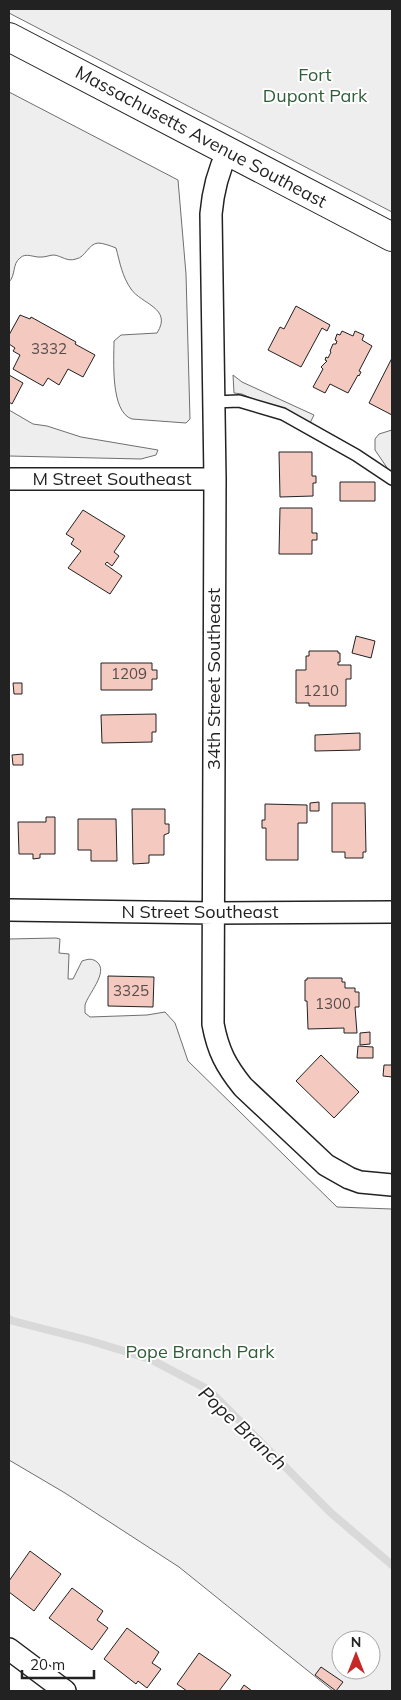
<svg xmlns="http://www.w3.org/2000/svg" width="401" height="1700" viewBox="0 0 401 1700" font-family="Mulish,sans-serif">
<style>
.green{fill:#eee;stroke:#6f6f6f;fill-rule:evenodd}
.parking{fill:#ededed;stroke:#6f6f6f}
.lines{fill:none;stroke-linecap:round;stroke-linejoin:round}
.stream{stroke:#d9d9d9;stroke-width:8}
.building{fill:#f3c9c0;stroke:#222}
.service-casing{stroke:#222;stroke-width:14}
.minor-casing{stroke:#222;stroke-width:24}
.tertiary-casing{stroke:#222;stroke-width:30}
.service{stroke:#fff;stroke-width:11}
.minor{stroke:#fff;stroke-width:21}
.tertiary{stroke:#fff;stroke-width:28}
.labels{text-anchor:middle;stroke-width:4;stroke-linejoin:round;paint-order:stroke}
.number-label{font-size:15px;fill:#564c4a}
.park-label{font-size:18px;fill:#2f5e38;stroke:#fff}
.street-label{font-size:18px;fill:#222;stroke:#fff}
.water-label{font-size:19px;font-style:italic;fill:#222;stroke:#fff}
</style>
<rect width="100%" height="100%" fill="#fff"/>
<path class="green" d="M 9,9 L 392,9 L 392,212 L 9,13 Z
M 9,92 L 178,180 L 186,274 L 190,419 L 186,423 L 132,419 C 110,412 114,359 114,341 L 121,335 L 157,333 C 173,308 141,304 131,289 C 122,276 120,263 116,248 C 111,246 103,243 98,243 C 88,244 86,257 76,259 C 67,262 62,256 54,255 C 50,255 46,257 42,257 C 34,258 26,252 20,258 C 12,264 16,275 9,282 Z
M 9,410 L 33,424 L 47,426 L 81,437 L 158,450 L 156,455 L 141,459 L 9,456 Z
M 392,430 L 392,475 L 375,450 L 375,439 L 379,434 Z
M 56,938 L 60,939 L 59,953 L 69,954 L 68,979 L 73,979 L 82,961 C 88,959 92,958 97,962 C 109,972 88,994 85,1005 C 85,1007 85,1010 85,1013 L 90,1017 L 147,1015 L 165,1012 L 175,1023 L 188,1061 L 337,1207 L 392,1209 L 392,1691 L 333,1691 L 179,1567 L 65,1493 L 9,1460 L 9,939 ZM 341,1640 L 371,1640 L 371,1670 L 341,1670 Z"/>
<path class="parking" d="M 233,375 L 242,382 L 314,415 L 309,425 L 242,394 L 234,393 Z"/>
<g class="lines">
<path class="stream" d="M 9,1319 L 13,1321 L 91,1341 L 150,1359 L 209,1390 L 331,1513 L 392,1565"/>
</g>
<path class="building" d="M 296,306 L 330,325 L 327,331 L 322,328 L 301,367 L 268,350 L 280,327 L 284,329 Z
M 20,315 L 30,319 L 31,317 L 76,342 L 75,344 L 95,355 L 83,377 L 68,369 L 59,385 L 48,378 L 43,386 L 13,369 L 20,355 L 13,351 L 15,348 L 9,344 L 9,335 Z
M 342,331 L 353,336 L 355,331 L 364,335 L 362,340 L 372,346 L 359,371 L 361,372 L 359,376 L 358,375 L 348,393 L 330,384 L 325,393 L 313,387 L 323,369 L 321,367 L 327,361 L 325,360 L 326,357 L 328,358 L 331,352 L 330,351 L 333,344 L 336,344 L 337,341 L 335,340 L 337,334 L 340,335 Z
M 392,358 L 392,415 L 369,403 Z
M 9,375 L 23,383 L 12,404 L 9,402 Z
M 279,452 L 312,452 L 312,476 L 316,476 L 316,483 L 313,483 L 313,496 L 280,497 Z
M 340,482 L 375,482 L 375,501 L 340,501 Z
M 280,508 L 312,508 L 312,533 L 317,533 L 317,540 L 312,540 L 312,554 L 279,554 Z
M 83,510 L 125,536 L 114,552 L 119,556 L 112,566 L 107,562 L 105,564 L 122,576 L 110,594 L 68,568 L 81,551 L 71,544 L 74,539 L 66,534 Z
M 356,636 L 375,641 L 371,658 L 352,653 Z
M 309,651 L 338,651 L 338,653 L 340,653 L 340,662 L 338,662 L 338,665 L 351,665 L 351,679 L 346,679 L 346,706 L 309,706 L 309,703 L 296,703 L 296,670 L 306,670 L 306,656 L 309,656 Z
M 101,663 L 152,663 L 152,670 L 157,670 L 157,679 L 152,679 L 152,690 L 101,690 Z
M 13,683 L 22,683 L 22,694 L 14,694 Z
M 156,714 L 156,732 L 152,732 L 152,742 L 102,743 L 101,715 Z
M 360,733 L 360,750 L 315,751 L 315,735 Z
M 23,754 L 23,765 L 13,765 L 12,755 Z
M 319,802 L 319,811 L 310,811 L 310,803 Z
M 332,803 L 365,803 L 366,852 L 363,852 L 363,858 L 345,858 L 345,852 L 332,852 Z
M 265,804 L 307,805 L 307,823 L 298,823 L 298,860 L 266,860 L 266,828 L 262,828 L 262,820 L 265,820 Z
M 132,809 L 165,809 L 165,824 L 169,824 L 169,833 L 164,835 L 164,855 L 149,855 L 149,863 L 133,864 Z
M 46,817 L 55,817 L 55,854 L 40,854 L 40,858 L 33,859 L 33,854 L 19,854 L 18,822 L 46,822 Z
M 78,819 L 116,819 L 117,861 L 91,861 L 91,850 L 78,850 Z
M 108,976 L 154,977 L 153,1007 L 108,1006 Z
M 307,978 L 342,978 L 342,982 L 345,982 L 345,988 L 355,988 L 355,992 L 359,992 L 359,1007 L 355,1007 L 357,1033 L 344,1033 L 344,1028 L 308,1029 L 307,1001 L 305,1001 L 305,980 L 307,980 Z
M 370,1032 L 370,1044 L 360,1045 L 360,1033 Z
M 358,1046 L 373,1047 L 373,1058 L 357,1058 Z
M 321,1055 L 359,1092 L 334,1118 L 296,1081 Z
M 384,1065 L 392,1065 L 392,1077 L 383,1076 Z
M 30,1551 L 61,1574 L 34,1611 L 9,1592 L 9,1581 Z
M 72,1588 L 103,1611 L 97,1620 L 108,1628 L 92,1650 L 49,1618 Z
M 127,1628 L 159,1652 L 152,1663 L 161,1669 L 147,1688 L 138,1681 L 136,1684 L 104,1659 Z
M 199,1653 L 231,1675 L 219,1691 L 187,1691 L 177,1684 Z
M 321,1667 L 343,1682 L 336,1691 L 315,1675 Z
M 244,1685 L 252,1691 L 240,1691 Z"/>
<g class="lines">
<g class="service-casing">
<path id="service" d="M 214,402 L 239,401 L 283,414 L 356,455 L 392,479"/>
</g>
<g class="minor-casing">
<path id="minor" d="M 228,151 C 218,171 213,191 211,214 L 215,479 L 213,1024 C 218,1051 226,1066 243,1087 L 326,1165 L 349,1178 L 360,1182 L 392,1185
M 9,479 L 215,479
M 9,910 L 214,913 L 392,912
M 9,1649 L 65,1691"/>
</g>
<g class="tertiary-casing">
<path id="tertiary" d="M 9,37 L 392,237"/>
</g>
<use href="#service" class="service"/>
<use href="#minor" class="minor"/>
<use href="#tertiary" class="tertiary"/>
</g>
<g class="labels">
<g class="number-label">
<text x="49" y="354">3332</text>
<text x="129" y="679">1209</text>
<text x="321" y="696">1210</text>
<text x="131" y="996">3325</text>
<text x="333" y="1009">1300</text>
</g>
<g class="park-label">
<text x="315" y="81">Fort<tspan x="315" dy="21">Dupont Park</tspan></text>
<text x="200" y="1358">Pope Branch Park</text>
</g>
<g class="street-label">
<text transform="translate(201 137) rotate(28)" y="6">Massachusetts Avenue Southeast</text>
<text x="112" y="485">M Street Southeast</text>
<text transform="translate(214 679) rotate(-90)" y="6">34th Street Southeast</text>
<text x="200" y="918">N Street Southeast</text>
</g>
<g class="water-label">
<text transform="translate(243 1428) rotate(43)" y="7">Pope Branch</text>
</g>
</g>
<rect width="401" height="1700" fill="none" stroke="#222222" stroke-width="20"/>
<g transform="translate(356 1655)"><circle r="24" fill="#ffffff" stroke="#a7a7a7"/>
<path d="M0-4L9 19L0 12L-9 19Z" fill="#c62828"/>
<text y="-8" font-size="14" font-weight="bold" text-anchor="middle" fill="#222222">N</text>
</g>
<path d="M22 1670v8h72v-8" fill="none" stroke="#222222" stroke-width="2.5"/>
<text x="30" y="1670" font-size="15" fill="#222222" stroke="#ffffff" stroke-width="4" paint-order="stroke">20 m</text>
</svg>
